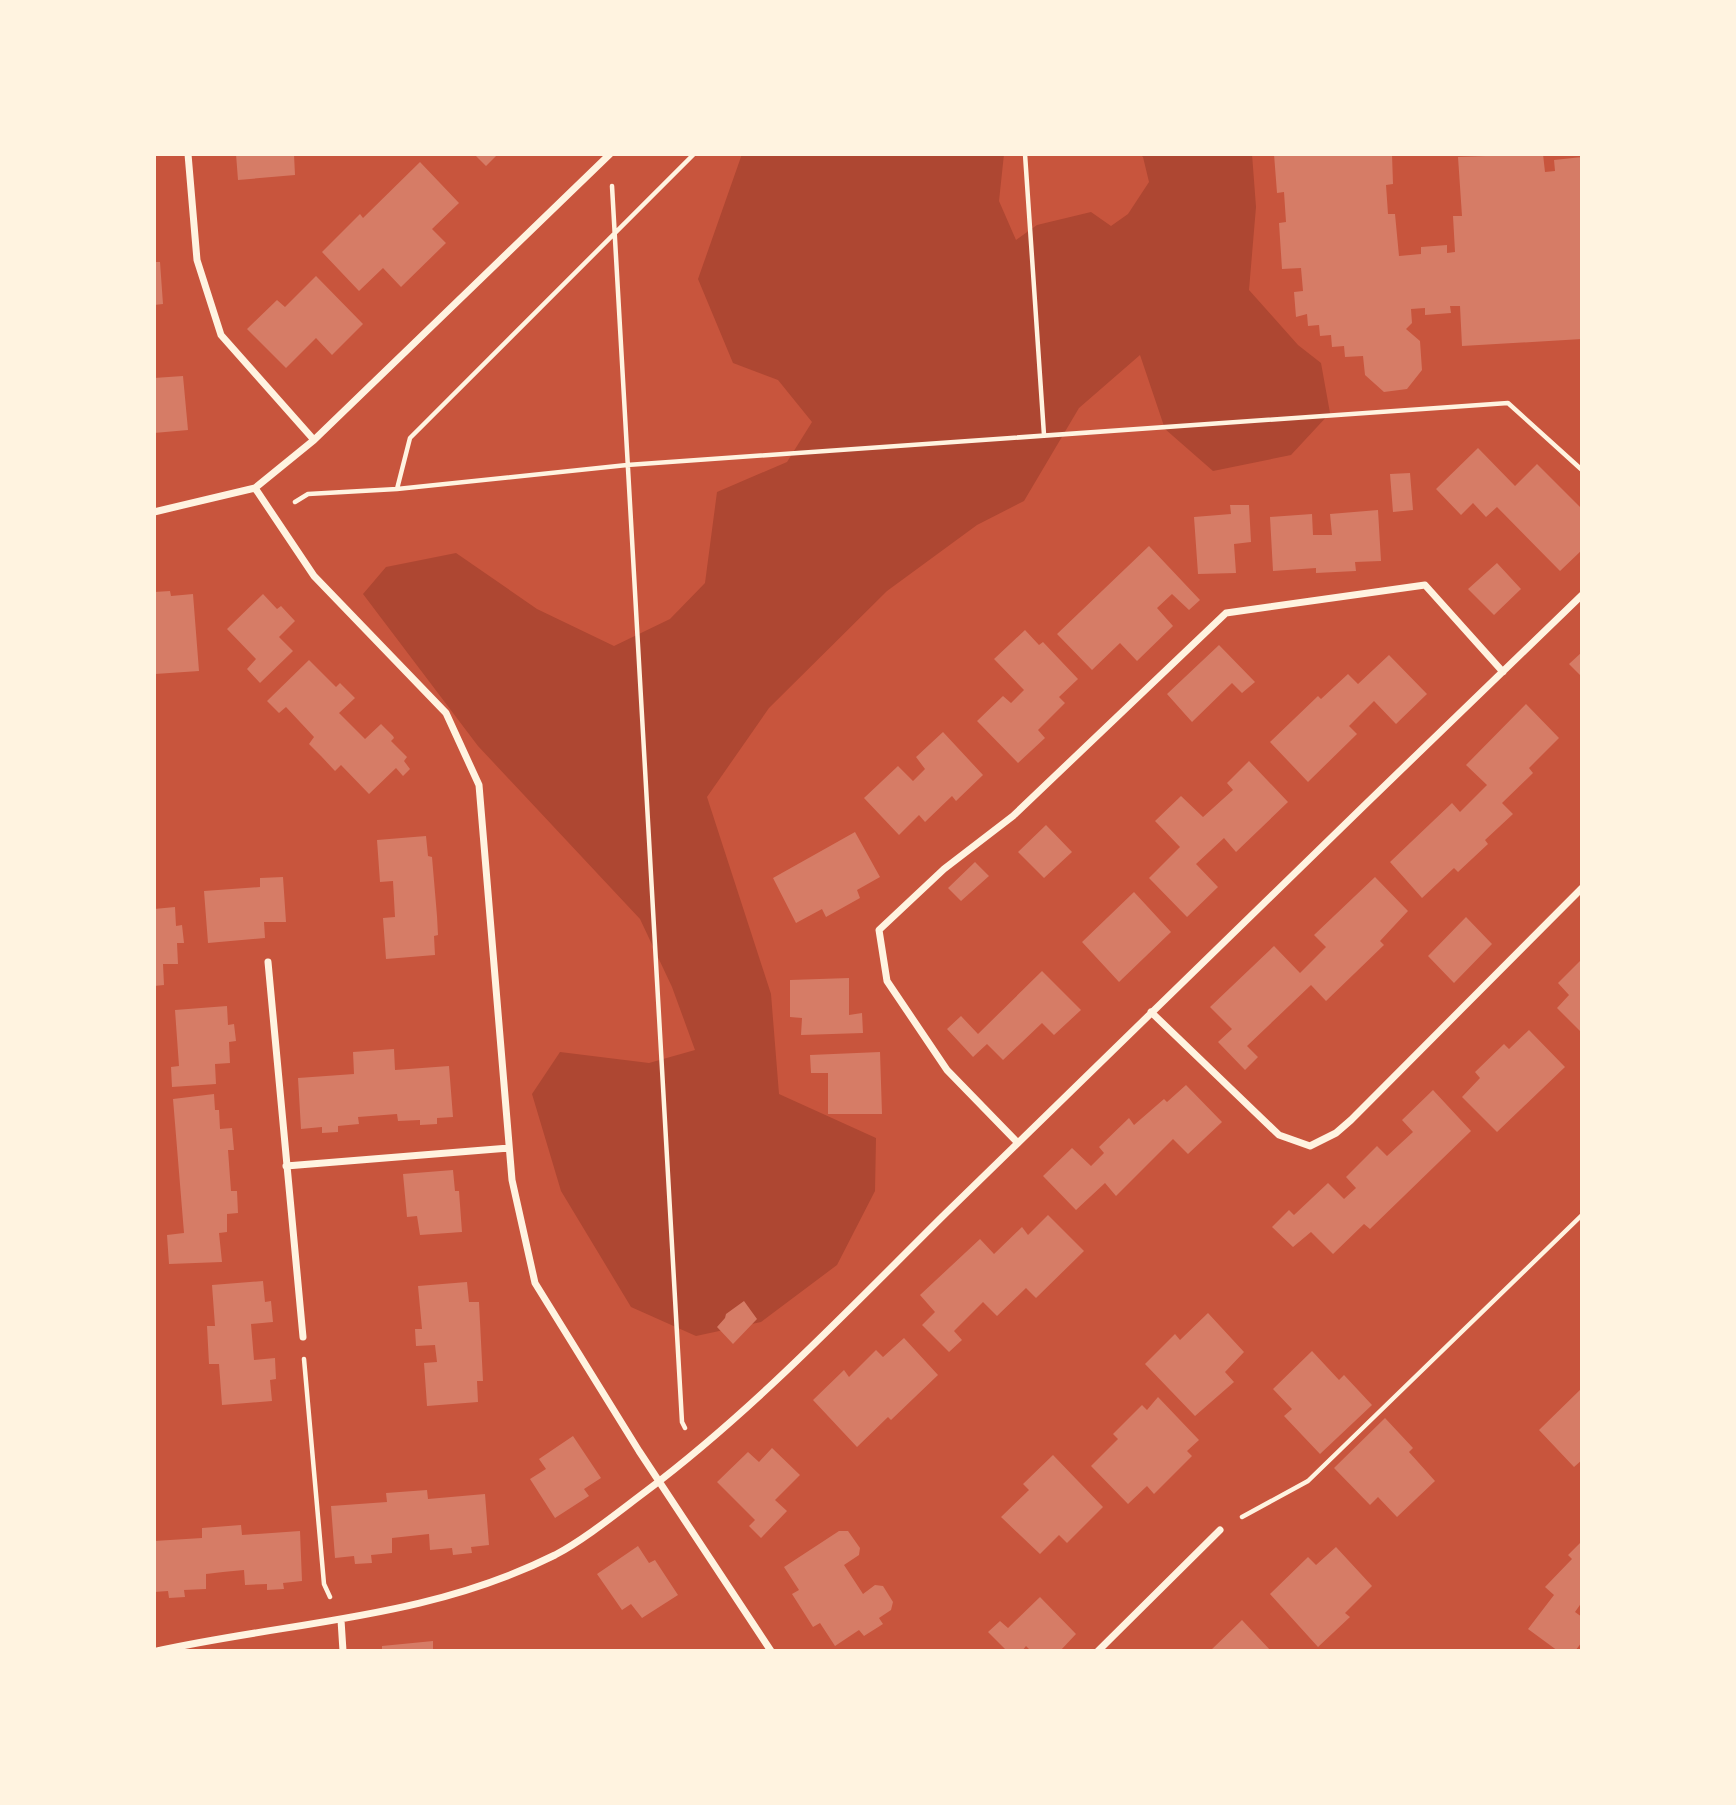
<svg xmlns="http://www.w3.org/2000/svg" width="1736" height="1805" viewBox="0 0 1736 1805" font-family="'Fira Sans Condensed',sans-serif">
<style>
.green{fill:#ae4732}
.building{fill:#d67c66}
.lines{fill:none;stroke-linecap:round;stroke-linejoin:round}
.path{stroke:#fff3e0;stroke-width:4.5}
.minor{stroke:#fff3e0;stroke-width:7}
</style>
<rect width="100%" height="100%" fill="#c8553d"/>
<path class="green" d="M 742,154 L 1004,154 L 999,201 L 1016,240 L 1037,225 L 1091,212 L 1111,226 L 1128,214 L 1149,182 L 1143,157 L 1140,154 L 1252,154 L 1256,207 L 1249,290 L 1298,345 L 1321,363 L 1330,413 L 1291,455 L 1213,471 L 1165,429 L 1140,355 L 1079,408 L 1024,501 L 977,525 L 887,591 L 769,708 L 707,797 L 771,994 L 779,1094 L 876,1138 L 875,1191 L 837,1265 L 761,1322 L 696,1336 L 631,1307 L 561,1191 L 532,1094 L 560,1052 L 649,1063 L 695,1050 L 672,987 L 640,919 L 478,746 L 363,594 L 386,567 L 456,553 L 537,609 L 614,646 L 670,619 L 705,583 L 717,492 L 787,462 L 812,422 L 778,380 L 733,363 L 698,279 Z"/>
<path class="building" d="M 236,154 L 294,154 L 295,175 L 238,180 Z
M 474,154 L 498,154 L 486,166 Z
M 1274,154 L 1392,154 L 1393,184 L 1386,185 L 1388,214 L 1395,214 L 1399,256 L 1421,254 L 1421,247 L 1447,245 L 1447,253 L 1455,252 L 1453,216 L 1462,216 L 1458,157 L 1543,154 L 1545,172 L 1555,171 L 1554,160 L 1582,157 L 1582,339 L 1462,346 L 1460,306 L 1450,306 L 1451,313 L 1425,315 L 1425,308 L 1411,309 L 1412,323 L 1406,329 L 1420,341 L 1422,370 L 1407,389 L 1384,392 L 1365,375 L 1363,356 L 1345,357 L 1344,346 L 1332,347 L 1331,335 L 1320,336 L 1319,325 L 1308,326 L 1307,314 L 1296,317 L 1294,292 L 1303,291 L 1301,268 L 1282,269 L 1279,223 L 1286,222 L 1284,192 L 1277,193 Z
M 420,162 L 459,203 L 432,229 L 446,243 L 401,287 L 383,268 L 359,291 L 322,252 L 360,214 L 363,218 Z
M 154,262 L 160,262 L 163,304 L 154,305 Z
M 316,276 L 363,324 L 332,355 L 316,338 L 286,368 L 247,329 L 277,300 L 285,307 Z
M 183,376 L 188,430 L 154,433 L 154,378 Z
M 1478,448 L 1515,486 L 1537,464 L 1582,509 L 1582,550 L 1560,571 L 1497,507 L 1486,517 L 1473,503 L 1461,515 L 1436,489 Z
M 1410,473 L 1413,510 L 1393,512 L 1390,474 Z
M 1230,505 L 1249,505 L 1251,542 L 1234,544 L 1236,573 L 1198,574 L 1194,517 L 1231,514 Z
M 1378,510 L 1381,561 L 1355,562 L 1356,571 L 1316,573 L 1316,568 L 1273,571 L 1270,517 L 1312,514 L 1313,535 L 1332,535 L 1330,514 Z
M 1149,546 L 1200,600 L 1189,610 L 1172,594 L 1157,608 L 1173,626 L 1137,661 L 1120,643 L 1092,670 L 1057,634 Z
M 1497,563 L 1521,589 L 1494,615 L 1468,589 Z
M 170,591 L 171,596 L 193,594 L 199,671 L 155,674 L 154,671 L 154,592 Z
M 263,594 L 277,609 L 281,606 L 295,621 L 279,637 L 293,651 L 260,683 L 247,669 L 256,659 L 227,629 Z
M 1025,630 L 1039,645 L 1043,642 L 1078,679 L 1059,697 L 1065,703 L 1038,730 L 1045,738 L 1018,763 L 977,721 L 1003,696 L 1011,703 L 1024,690 L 994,659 Z
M 1219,645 L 1255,682 L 1242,693 L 1232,683 L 1192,722 L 1167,694 Z
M 1582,652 L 1582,677 L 1569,664 Z
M 1389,655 L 1427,694 L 1396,724 L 1374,701 L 1349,726 L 1357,734 L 1308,782 L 1270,742 L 1318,696 L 1321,699 L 1348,674 L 1358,684 Z
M 309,660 L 336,687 L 340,683 L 355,698 L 339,713 L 365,739 L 381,724 L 393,736 L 394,738 L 391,741 L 407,757 L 404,761 L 410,769 L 403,776 L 396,768 L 369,794 L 341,765 L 335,771 L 321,756 L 309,744 L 314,737 L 286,707 L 279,713 L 267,701 Z
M 1526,704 L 1559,738 L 1529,768 L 1533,773 L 1502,803 L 1513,814 L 1485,840 L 1488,844 L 1458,872 L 1454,868 L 1422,898 L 1390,862 L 1452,803 L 1460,812 L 1487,785 L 1466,765 Z
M 943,732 L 983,775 L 956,801 L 952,796 L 925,822 L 919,815 L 899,835 L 864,798 L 898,766 L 913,781 L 925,769 L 916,757 Z
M 1249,761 L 1288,802 L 1236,852 L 1224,838 L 1196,864 L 1218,887 L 1187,917 L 1149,878 L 1180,847 L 1155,821 L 1181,796 L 1203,817 L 1233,790 L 1227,783 Z
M 1046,825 L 1072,852 L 1044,878 L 1018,852 Z
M 855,832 L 880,877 L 857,890 L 860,898 L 826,917 L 822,909 L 796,923 L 773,878 Z
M 426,836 L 428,856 L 432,857 L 437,916 L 438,935 L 434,936 L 435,955 L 386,959 L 383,918 L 395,917 L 393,881 L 380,882 L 377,840 Z
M 975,862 L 989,876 L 961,901 L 948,888 Z
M 283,877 L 286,922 L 264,922 L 265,938 L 208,943 L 204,891 L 260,887 L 260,878 Z
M 1375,877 L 1408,911 L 1380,941 L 1384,945 L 1326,1001 L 1311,985 L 1247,1046 L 1258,1057 L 1245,1070 L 1218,1042 L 1232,1029 L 1210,1007 L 1274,946 L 1300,973 L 1326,947 L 1314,935 Z
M 1134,892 L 1171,932 L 1119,982 L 1082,942 Z
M 175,907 L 176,926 L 182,925 L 184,943 L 177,943 L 178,964 L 163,964 L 164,985 L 154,986 L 154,909 Z
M 1466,917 L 1492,944 L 1454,983 L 1428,956 Z
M 1582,959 L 1582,1033 L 1557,1008 L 1569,995 L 1558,983 Z
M 1042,971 L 1081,1010 L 1054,1035 L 1042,1023 L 1003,1060 L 987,1044 L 973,1057 L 947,1029 L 961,1016 L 978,1034 Z
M 849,978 L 849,1015 L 862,1013 L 863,1033 L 801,1035 L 802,1018 L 790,1017 L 790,980 Z
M 227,1006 L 228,1025 L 234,1024 L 236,1041 L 229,1042 L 230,1063 L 215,1064 L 216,1084 L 172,1087 L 171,1067 L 179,1066 L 175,1010 Z
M 1529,1030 L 1565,1067 L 1497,1132 L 1462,1097 L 1480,1078 L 1475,1072 L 1504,1044 L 1509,1049 Z
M 394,1049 L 395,1070 L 449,1066 L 453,1117 L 437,1118 L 437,1124 L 420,1125 L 420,1120 L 398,1121 L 397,1114 L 358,1117 L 359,1124 L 338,1126 L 338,1132 L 322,1133 L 322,1127 L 301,1129 L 298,1078 L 354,1074 L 353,1052 Z
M 880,1052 L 882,1114 L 828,1114 L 828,1073 L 811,1073 L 810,1055 Z
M 1186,1085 L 1222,1122 L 1188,1154 L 1173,1139 L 1116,1196 L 1105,1183 L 1076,1210 L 1043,1176 L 1072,1148 L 1091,1166 L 1104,1153 L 1099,1147 L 1129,1118 L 1134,1125 L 1164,1099 L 1167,1102 Z
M 1433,1090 L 1471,1131 L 1370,1229 L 1364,1224 L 1333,1254 L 1311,1232 L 1293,1247 L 1272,1227 L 1289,1210 L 1294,1215 L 1328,1183 L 1344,1199 L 1356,1188 L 1346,1177 L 1377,1146 L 1387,1156 L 1413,1132 L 1402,1120 Z
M 214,1094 L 215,1110 L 219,1110 L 220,1129 L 232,1128 L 234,1150 L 228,1150 L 231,1191 L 237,1191 L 238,1213 L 227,1214 L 227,1232 L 219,1233 L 222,1262 L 169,1264 L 167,1235 L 184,1233 L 173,1099 Z
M 453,1170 L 455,1191 L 459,1191 L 462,1232 L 420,1235 L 417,1216 L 407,1217 L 403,1174 Z
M 1048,1215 L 1084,1251 L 1036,1298 L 1026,1288 L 997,1316 L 983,1302 L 954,1331 L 962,1340 L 949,1352 L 922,1325 L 935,1312 L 920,1295 L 980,1239 L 994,1254 L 1022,1227 L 1028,1235 Z
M 263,1281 L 265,1302 L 271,1301 L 273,1322 L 251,1324 L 254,1360 L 275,1358 L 276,1379 L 270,1380 L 272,1401 L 222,1405 L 219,1364 L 209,1364 L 207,1326 L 215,1326 L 212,1285 Z
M 467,1282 L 469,1302 L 479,1302 L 483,1381 L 477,1381 L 478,1402 L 427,1406 L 424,1363 L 437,1362 L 435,1345 L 416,1346 L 415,1329 L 422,1329 L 418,1286 Z
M 744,1301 L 757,1319 L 733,1344 L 717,1327 L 725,1318 L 726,1314 Z
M 1208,1313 L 1244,1352 L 1225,1372 L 1234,1382 L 1195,1416 L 1145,1364 L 1175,1334 L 1180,1340 Z
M 904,1338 L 938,1375 L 891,1420 L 888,1417 L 857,1447 L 813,1400 L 844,1370 L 849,1377 L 876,1350 L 883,1357 Z
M 1312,1351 L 1339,1380 L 1344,1375 L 1372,1405 L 1320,1454 L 1284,1416 L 1292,1409 L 1273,1389 Z
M 1582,1388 L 1582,1460 L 1574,1467 L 1539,1430 Z
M 1158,1397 L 1199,1440 L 1187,1451 L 1192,1456 L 1154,1494 L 1147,1486 L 1128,1504 L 1091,1466 L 1118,1439 L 1113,1434 L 1142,1405 L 1147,1410 Z
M 1385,1418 L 1413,1448 L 1409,1452 L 1435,1481 L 1397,1517 L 1378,1497 L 1370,1505 L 1334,1468 Z
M 573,1436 L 601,1478 L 584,1489 L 589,1496 L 555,1518 L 530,1479 L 546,1469 L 539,1459 Z
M 772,1448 L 800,1475 L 775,1500 L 787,1511 L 761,1538 L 749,1526 L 755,1520 L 717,1482 L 748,1452 L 759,1462 Z
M 1053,1455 L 1103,1507 L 1067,1543 L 1059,1535 L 1040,1554 L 1001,1517 L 1029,1490 L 1023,1484 Z
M 427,1490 L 428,1499 L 485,1494 L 489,1545 L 471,1547 L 472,1553 L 453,1555 L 452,1548 L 430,1550 L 429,1534 L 392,1538 L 392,1553 L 371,1555 L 372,1563 L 355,1564 L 354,1556 L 335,1558 L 331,1506 L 387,1502 L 386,1493 Z
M 241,1525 L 242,1535 L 300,1531 L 302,1581 L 283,1583 L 284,1589 L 267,1590 L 267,1584 L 245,1585 L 244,1570 L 223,1572 L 206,1574 L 206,1589 L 184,1590 L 185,1597 L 169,1598 L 168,1591 L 154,1592 L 154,1541 L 202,1538 L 202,1528 Z
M 839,1531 L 848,1531 L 860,1548 L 859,1555 L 844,1565 L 863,1594 L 875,1585 L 883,1586 L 893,1602 L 891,1610 L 879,1618 L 883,1624 L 864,1636 L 859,1630 L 835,1646 L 820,1623 L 813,1627 L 792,1594 L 799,1590 L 784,1567 Z
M 1582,1541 L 1582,1602 L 1575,1612 L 1582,1617 L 1582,1642 L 1575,1651 L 1558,1651 L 1528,1629 L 1554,1595 L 1545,1587 L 1572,1559 L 1568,1555 Z
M 638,1546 L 649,1563 L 655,1560 L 678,1595 L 642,1618 L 631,1604 L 622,1610 L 597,1574 Z
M 1336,1547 L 1372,1586 L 1345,1613 L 1350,1617 L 1318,1647 L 1270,1594 L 1308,1557 L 1316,1565 Z
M 1040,1597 L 1076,1634 L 1060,1651 L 1031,1651 L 1026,1646 L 1022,1651 L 1007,1651 L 988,1632 L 1000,1621 L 1008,1628 Z
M 1242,1620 L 1271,1651 L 1210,1651 Z
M 433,1641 L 433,1651 L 382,1651 L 382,1646 Z"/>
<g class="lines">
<path class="path" d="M 1025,154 L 1044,435
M 612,186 L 682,1422 L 685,1428
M 397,489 L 410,438 L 694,154
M 295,502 L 308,494 L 397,489 L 627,465 L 1508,403 L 1582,470
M 304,1359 L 324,1584 L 330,1597
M 1242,1517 L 1308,1481 L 1582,1215"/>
<path class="minor" d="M 188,154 L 197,260 L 221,335 L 314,440
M 255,488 L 314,576 L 446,713 L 479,785 L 512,1180 L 535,1283 L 639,1451 L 771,1651
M 154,512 L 255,488 L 314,440 L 610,154
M 268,962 L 303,1337
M 1151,1012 L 1279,1135 L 1310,1146 L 1336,1133 L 1351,1120 L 1582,888
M 1018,1143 L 947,1070 L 887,981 L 879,930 L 944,869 L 1013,816 L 1226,613 L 1425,585 L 1503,672
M 286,1166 L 509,1148
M 341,1620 L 343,1651
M 157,1651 C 294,1621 427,1619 555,1555 C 585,1539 617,1513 645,1492 C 754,1410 849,1309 946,1213 C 1158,1006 1369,800 1582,595
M 1098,1651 L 1220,1530"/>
</g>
<rect width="1736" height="1805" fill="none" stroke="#fff3e0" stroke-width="312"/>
</svg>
